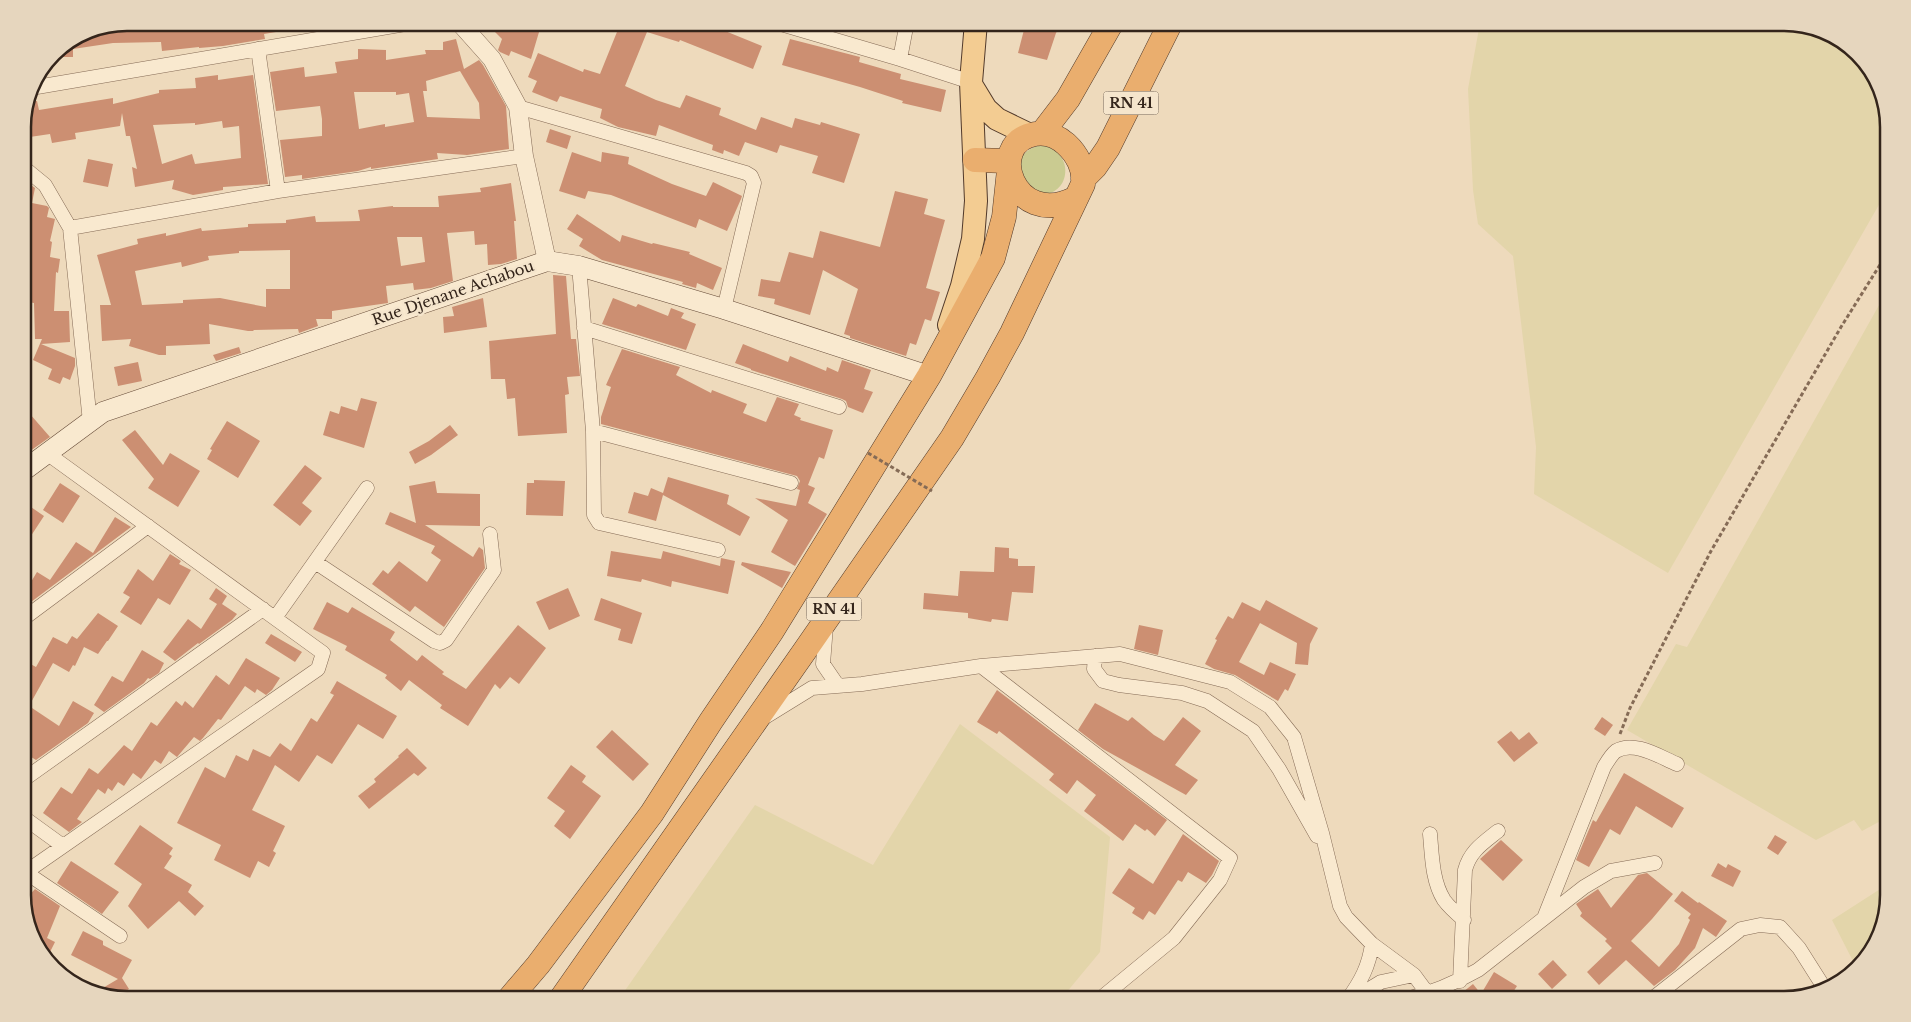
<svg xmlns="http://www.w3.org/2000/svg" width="1911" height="1022" viewBox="0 0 1911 1022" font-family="'Libre Baskerville',serif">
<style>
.farmland{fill:#e3d5aa}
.green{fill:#cacb91}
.building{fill:#cc8f72;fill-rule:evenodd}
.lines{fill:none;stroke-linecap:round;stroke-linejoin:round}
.minor-casing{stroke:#856b56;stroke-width:15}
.tertiary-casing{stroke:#856b56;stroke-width:19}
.secondary-casing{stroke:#674c39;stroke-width:21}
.primary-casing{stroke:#523a2b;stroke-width:24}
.trunk-casing{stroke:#523a2b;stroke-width:25}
.path{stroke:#856b56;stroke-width:3;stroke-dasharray:4 2.5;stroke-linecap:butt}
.minor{stroke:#f9e9cf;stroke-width:14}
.tertiary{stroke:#f9e9cf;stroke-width:18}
.secondary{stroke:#f9e9cf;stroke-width:20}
.primary{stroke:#f3cc92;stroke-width:22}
.trunk{stroke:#eaae6e;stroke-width:24}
.path-bridge{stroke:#856b56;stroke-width:3;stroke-dasharray:4 2.5;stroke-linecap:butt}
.labels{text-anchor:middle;stroke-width:5;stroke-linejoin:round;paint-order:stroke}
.shield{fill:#f5e5cc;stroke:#6e5f50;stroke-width:1}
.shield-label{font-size:14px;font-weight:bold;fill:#34251b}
.street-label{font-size:15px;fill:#34251b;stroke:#f5e5cc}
.rim{fill:none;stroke:#34251b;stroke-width:2.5}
</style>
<rect width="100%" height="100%" fill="#eedabc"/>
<path class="farmland" d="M 1480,23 L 1784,23 L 1830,33 L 1871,69 L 1888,121 L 1888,189 L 1668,573 L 1534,494 L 1536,447 L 1513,256 L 1478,224 L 1473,190 L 1468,89 Z
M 1883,298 L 1888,304 L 1888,817 L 1862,831 L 1854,820 L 1816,840 L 1627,730 L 1676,644 L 1687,647 Z
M 960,724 L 1110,837 L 1100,952 L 1061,999 L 619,999 L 755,805 L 873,865 Z
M 1888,884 L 1888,895 L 1878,941 L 1855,965 L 1832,920 Z"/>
<path class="green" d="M 1042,145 C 1076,152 1070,195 1042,194 C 1036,193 1029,189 1024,186 L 1019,160 C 1026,151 1031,147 1042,145 Z"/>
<path class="building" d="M 127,22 L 288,22 L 288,30 L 264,34 L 265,39 L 223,46 L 199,48 L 199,47 L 162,51 L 161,42 L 113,43 L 73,49 L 73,57 L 50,57 L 53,53 L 87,30 Z
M 485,22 L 542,22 L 531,59 L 511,51 L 509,56 L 500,52 L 498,50 L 502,39 Z
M 621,22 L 703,22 L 762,46 L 753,69 L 680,40 L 679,42 L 647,32 L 625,86 L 656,100 L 680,108 L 686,95 L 721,108 L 719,115 L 756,130 L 761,117 L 792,128 L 795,118 L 820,125 L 821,122 L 860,134 L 844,183 L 812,173 L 818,156 L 811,154 L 780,145 L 777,153 L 745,142 L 739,156 L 724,150 L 723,154 L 712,150 L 713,145 L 659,125 L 656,136 L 618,127 L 600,118 L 602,109 L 560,96 L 557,102 L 532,92 L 537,81 L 528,77 L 538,53 L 583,72 L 584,69 L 600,74 Z
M 1026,22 L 1063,22 L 1056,33 L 1047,60 L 1018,53 Z
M 456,39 L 464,69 L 479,60 L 483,65 L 506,106 L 509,149 L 467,155 L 437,153 L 438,159 L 371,169 L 371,167 L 358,171 L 302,179 L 302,175 L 285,177 L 280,140 L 322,136 L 322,119 L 320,106 L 276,111 L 270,72 L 304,67 L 305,77 L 337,73 L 335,62 L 358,59 L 358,49 L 386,50 L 386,60 L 426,54 L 425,50 L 443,50 L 443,42 ZM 460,71 L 479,103 L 480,119 L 427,117 L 423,91 L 427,91 L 426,81 ZM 354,92 L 396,92 L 396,95 L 409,93 L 414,122 L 385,127 L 385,124 L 359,129 Z
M 790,39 L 860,57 L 859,62 L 901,74 L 900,79 L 946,90 L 941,112 L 902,103 L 903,101 L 860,87 L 782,65 Z
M 218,75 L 218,80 L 253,75 L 268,184 L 223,187 L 223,190 L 193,195 L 172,189 L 174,180 L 135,187 L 132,167 L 137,169 L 130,136 L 126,136 L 122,113 L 120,126 L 75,133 L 76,139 L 52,143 L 50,134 L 23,138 L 23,121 L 28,102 L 37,101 L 39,110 L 113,98 L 113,104 L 159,93 L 159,90 L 196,88 L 195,78 ZM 222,121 L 223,128 L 239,126 L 241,158 L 195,164 L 192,154 L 162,164 L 153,125 L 195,123 L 195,125 Z
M 550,129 L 571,136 L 567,149 L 546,142 Z
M 572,152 L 601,162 L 602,152 L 629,157 L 628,164 L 672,184 L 706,196 L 713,182 L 742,196 L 741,199 L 727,231 L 699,219 L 696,228 L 611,195 L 588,191 L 585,199 L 559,191 Z
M 88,159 L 113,164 L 108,187 L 83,182 Z
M 23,182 L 28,183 L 35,188 L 32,203 L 47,206 L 49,208 L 47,217 L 55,219 L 50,241 L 52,242 L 50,257 L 60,259 L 58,273 L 56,272 L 54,311 L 69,311 L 70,342 L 41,344 L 75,358 L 75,366 L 70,380 L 63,377 L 60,384 L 48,379 L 52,369 L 33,360 L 42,339 L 35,339 L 34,303 L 28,302 L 30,268 L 23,267 Z
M 511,183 L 516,221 L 514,221 L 517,259 L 501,264 L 488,265 L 487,244 L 475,245 L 474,231 L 447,233 L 453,281 L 431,288 L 414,290 L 413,283 L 386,286 L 388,303 L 332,311 L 332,319 L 316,319 L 318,326 L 299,333 L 298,329 L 254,330 L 253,331 L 248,331 L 209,324 L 210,344 L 166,346 L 166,355 L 159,355 L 129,346 L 131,339 L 102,341 L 100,305 L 111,305 L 97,255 L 138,244 L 137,239 L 166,233 L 166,236 L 201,228 L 202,231 L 248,227 L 248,224 L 286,223 L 286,220 L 315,216 L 316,222 L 360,221 L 358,210 L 393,206 L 393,207 L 439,207 L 438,196 L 481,192 L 480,188 ZM 397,237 L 422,237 L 425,262 L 401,266 ZM 290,250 L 290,289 L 266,289 L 266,307 L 220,298 L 183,300 L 183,303 L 142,305 L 135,271 L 181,262 L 182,267 L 209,260 L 208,256 L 239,253 L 239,251 Z
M 895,191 L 928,199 L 924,214 L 945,220 L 926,288 L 940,292 L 931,321 L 925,319 L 916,345 L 910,343 L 906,356 L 850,338 L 850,336 L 844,334 L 858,289 L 823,270 L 810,315 L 774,304 L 775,299 L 758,296 L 761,279 L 780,282 L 789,252 L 813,258 L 820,231 L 880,247 Z
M 577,214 L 620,242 L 622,235 L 652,244 L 653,243 L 690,252 L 689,254 L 722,268 L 713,290 L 697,283 L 696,288 L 682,284 L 683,282 L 602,260 L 579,246 L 583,239 L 567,229 Z
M 553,275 L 566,276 L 571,339 L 576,339 L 580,376 L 567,377 L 569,394 L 565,395 L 567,433 L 518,436 L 515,398 L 507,399 L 505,379 L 491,379 L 489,341 L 556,334 Z
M 483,298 L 487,327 L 444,333 L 443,317 L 454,316 L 452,307 Z
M 613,298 L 636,307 L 638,304 L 668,316 L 671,308 L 684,313 L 681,318 L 696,324 L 686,350 L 602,324 Z
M 743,344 L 788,362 L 790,356 L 826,371 L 827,367 L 838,372 L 842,360 L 871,370 L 864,389 L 873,392 L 863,413 L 848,407 L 846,401 L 842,399 L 751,370 L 751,369 L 735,363 Z
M 239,347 L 241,353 L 216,361 L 213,355 Z
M 622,349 L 680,367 L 676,375 L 711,393 L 712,390 L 747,404 L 743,413 L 766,422 L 777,397 L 799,404 L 794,415 L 801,418 L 800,420 L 833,430 L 824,459 L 819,457 L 808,485 L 815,488 L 808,503 L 827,514 L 795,566 L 771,552 L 788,520 L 755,498 L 796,506 L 800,490 L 797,489 L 800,481 L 797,476 L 601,424 L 601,417 L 611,387 L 606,385 Z
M 138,362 L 142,381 L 118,386 L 114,367 Z
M 361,398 L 377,402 L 364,448 L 323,435 L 330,411 L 339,414 L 341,406 L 357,411 Z
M 23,406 L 50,437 L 23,456 Z
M 227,421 L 260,441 L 238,478 L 207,459 L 212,450 L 210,449 Z
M 450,425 L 458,435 L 431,455 L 415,464 L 409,452 L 429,441 Z
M 135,430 L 163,465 L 170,453 L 200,471 L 178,507 L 148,488 L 154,479 L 122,440 Z
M 305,465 L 322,478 L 302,503 L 312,511 L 300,526 L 273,505 Z
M 668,477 L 729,495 L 727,504 L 750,517 L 740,536 L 663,495 L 656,521 L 628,513 L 634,492 L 648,496 L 651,488 L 663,493 Z
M 534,480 L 565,481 L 563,516 L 526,515 L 527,483 L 534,483 Z
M 435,481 L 437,493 L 480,494 L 480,526 L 425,525 L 473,557 L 479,547 L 483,550 L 485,568 L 444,627 L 415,606 L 410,612 L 372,584 L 383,570 L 388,574 L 399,561 L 427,582 L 441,560 L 431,553 L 435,546 L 385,524 L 390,512 L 416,523 L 409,486 Z
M 60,483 L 80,496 L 63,523 L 43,510 Z
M 28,505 L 44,516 L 23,548 L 23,513 Z
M 115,517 L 131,527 L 23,608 L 23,595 L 37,572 L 50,580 L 76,542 L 93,553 Z
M 995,547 L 1009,548 L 1009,558 L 1018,559 L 1018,566 L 1035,566 L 1033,593 L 1012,592 L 1008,621 L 992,619 L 991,622 L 968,618 L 968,613 L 923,609 L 924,593 L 958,596 L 960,571 L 994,572 Z
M 611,551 L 661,559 L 663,551 L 720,566 L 721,558 L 735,561 L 728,594 L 672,581 L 671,587 L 642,579 L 641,582 L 607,576 Z
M 170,554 L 181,561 L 179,564 L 191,570 L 170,605 L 158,598 L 141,625 L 120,612 L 130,597 L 123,593 L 138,569 L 153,581 Z
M 742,562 L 791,572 L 782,588 L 741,565 Z
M 216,588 L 227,596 L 222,604 L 237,614 L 232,620 L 199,644 L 198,643 L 175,661 L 163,652 L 188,619 L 201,629 L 217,604 L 209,599 Z
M 568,588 L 580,616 L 549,630 L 536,602 Z
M 601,598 L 642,613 L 632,644 L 618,640 L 621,629 L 594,620 Z
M 1266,600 L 1318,628 L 1310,644 L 1308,665 L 1295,664 L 1297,643 L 1260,623 L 1239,662 L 1264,675 L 1270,662 L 1296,674 L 1288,691 L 1285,689 L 1278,701 L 1235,675 L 1214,669 L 1205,664 L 1217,640 L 1215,639 L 1228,616 L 1233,619 L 1242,602 L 1260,611 Z
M 327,602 L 348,613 L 352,607 L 395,632 L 390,640 L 417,661 L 422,655 L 444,672 L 442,674 L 466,689 L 518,625 L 546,648 L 519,684 L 510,677 L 500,689 L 495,684 L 468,726 L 440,708 L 442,705 L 409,680 L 401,691 L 385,678 L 387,675 L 345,650 L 347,646 L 313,629 Z
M 98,613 L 118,626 L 108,641 L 107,641 L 98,654 L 84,647 L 75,666 L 73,665 L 69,672 L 53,663 L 29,706 L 59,726 L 73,701 L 94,713 L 88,723 L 36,760 L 23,752 L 23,660 L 36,667 L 53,637 L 67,644 L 72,636 L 77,639 Z
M 1139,625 L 1163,630 L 1158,655 L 1134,649 Z
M 271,634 L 302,652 L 295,662 L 265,643 Z
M 142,650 L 164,663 L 159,673 L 150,679 L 148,678 L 144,683 L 104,712 L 94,705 L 112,676 L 123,682 Z
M 246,658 L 280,678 L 272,690 L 266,695 L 257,689 L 255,693 L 245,686 L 221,720 L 218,719 L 203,738 L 200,741 L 194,737 L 177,757 L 169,751 L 161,764 L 155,760 L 141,779 L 133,773 L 124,786 L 118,782 L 112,791 L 108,788 L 105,794 L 98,789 L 77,819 L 82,822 L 69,832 L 43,813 L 61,787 L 72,794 L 89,768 L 98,774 L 124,745 L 132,751 L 151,722 L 157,726 L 176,701 L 182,706 L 185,701 L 193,708 L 216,675 L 229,685 Z
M 337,681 L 397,716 L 383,739 L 358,724 L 332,764 L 317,755 L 299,782 L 275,765 L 252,810 L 285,826 L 273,851 L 276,853 L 269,867 L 258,861 L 250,878 L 214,860 L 221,845 L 177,823 L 205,767 L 225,778 L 236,755 L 248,761 L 253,749 L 270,757 L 280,743 L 291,751 L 311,718 L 317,722 L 334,695 L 330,693 Z
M 997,690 L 1167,820 L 1155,836 L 1147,829 L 1145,831 L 1135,824 L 1123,841 L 1084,811 L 1096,795 L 1077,780 L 1067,794 L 1049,780 L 1054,774 L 999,731 L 997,734 L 977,722 Z
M 1095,703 L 1128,721 L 1132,717 L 1154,735 L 1164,741 L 1183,717 L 1201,731 L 1175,765 L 1198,780 L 1186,795 L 1103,749 L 1078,730 Z
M 1602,717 L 1613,725 L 1605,736 L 1594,729 Z
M 612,730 L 649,764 L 633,781 L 596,747 Z
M 1511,731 L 1519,740 L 1529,732 L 1538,743 L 1514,762 L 1497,742 Z
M 407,748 L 427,768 L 418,776 L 414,773 L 369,809 L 358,796 L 376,782 L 374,779 L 399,757 L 398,756 Z
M 571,765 L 586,776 L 582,782 L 601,796 L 570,839 L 554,826 L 565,811 L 547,798 Z
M 1624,773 L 1684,808 L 1672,828 L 1636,806 L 1620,835 L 1610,829 L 1589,867 L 1576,860 L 1593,820 L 1596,822 Z
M 140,825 L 173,848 L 169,854 L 172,856 L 164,868 L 192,885 L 188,892 L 204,906 L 195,916 L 179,901 L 148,929 L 128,906 L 142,884 L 114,864 Z
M 1183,834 L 1219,861 L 1212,875 L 1206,883 L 1188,872 L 1182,882 L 1178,880 L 1155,915 L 1149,911 L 1143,920 L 1132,913 L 1135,908 L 1112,893 L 1129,868 L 1153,884 Z
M 1775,835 L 1787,842 L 1778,855 L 1767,848 Z
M 1501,840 L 1523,860 L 1503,881 L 1480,859 Z
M 71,861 L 119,892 L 102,914 L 57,883 Z
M 1718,863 L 1726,868 L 1728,864 L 1741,871 L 1733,887 L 1711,876 Z
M 1647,873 L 1673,894 L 1652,919 L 1631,941 L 1659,967 L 1679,944 L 1690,920 L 1688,918 L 1691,914 L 1674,901 L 1682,891 L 1698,903 L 1699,902 L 1727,921 L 1716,937 L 1703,928 L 1695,948 L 1675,970 L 1654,986 L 1626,960 L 1599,985 L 1587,972 L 1612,948 L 1605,941 L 1607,939 L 1580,916 L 1582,913 L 1576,904 L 1598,889 L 1611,908 L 1638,875 Z
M 35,889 L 60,906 L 47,938 L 55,942 L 49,954 L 42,951 L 40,953 L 26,912 L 31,905 L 25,900 Z
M 83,931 L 103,941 L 103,945 L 132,960 L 122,978 L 129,989 L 116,997 L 96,992 L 118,979 L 71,955 Z
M 1553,960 L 1567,975 L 1552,989 L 1538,974 Z
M 1494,972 L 1517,986 L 1508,1000 L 1453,1000 L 1473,984 L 1481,994 Z"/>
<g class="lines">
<g class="minor-casing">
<path id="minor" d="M 774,22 L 900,59 L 971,82
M 258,49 L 278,191
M 900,59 L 907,22
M 31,88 L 417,22
M 518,107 L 746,173 L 751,176 L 754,183 L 724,309
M 23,167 L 45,185 L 70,228 L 90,422
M 70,228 L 278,191 L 524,156
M 579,266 L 593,431 L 594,515 L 599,523 L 718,550
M 584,328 L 839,407
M 593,431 L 791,483
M 315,562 L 434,641 L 440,643 L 446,640 L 494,570 L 490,534
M 275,618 L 367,488
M 23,619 L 148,526
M 826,626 L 823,664 L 838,686
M 1095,656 L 1094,669 L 1103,681 L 1119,685 L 1182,693 L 1207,701 L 1253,731 L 1279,769 L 1317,836
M 981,666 L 1230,858 L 1220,880 L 1174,938 L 1100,999
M 765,717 L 812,688 L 862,684 L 981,666 L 1120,654 L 1230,682 L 1270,707 L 1294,737 L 1322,833 L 1340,906 L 1346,917 L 1372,944 L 1414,975 L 1428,994 L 1430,999
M 23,780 L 263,609
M 23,817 L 63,846
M 1430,834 C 1432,855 1432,881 1444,900 C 1449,907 1457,914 1464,920
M 25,872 L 120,936
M 23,874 L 318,669 L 323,653 L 48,454
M 1544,918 L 1604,767 C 1607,762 1612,754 1616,751 C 1634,740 1660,757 1677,764
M 1460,981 L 1465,870 C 1470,851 1483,843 1498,831
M 1348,999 C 1361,981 1369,966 1372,944
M 1353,999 L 1381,982 L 1414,975
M 1406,999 C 1432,993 1455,983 1478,970 L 1584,887 L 1611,871 L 1655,863
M 1652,999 L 1741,929 L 1760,925 L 1780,927 L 1799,948 L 1825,989"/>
</g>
<g class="tertiary-casing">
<path id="tertiary" d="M 459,22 L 492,59 L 518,107 L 524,156 L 547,261"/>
</g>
<g class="secondary-casing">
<path id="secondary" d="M 23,471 L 103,412 L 547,261 L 579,266 L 724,309 L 929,376"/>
</g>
<g class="primary-casing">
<path id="primary" d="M 972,86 L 986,109 L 997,119 L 1030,135
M 949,325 L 962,286 L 973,239 L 976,201 L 971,82 L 976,22"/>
</g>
<g class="trunk-casing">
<path id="trunk" d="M 1042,133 L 1068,99 L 1112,22
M 975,160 L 1008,161
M 1083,179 L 1095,167 L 1108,148 L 1171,22
M 509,999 L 538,965 L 652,813 L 711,721 L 772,631 L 929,376 L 993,258 L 1004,217 L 1009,170
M 561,999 L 806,649 L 952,438 L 988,377 L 1012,333 L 1083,184 C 1085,169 1077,154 1066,144 C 1057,136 1046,132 1035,134 C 984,143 1014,229 1074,199"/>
</g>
<path class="path" d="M 1620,734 L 1630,708 L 1711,551 L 1841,327 L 1888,252"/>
<use href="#minor" class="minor"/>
<use href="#tertiary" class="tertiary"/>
<use href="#secondary" class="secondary"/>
<use href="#primary" class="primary"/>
<use href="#trunk" class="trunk"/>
<path class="path-bridge" d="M 868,453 L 932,491"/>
</g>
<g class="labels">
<g class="shield">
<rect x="1103.5" y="91.5" width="55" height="23" rx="4"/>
<rect x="806.5" y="597.5" width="55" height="23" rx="4"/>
</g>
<g class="shield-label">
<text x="1131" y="108">RN 41</text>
<text x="834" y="614">RN 41</text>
</g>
<g class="street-label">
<text transform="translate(453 293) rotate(-19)" y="5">Rue Djenane Achabou</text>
</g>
</g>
<path d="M0 0H1911V1022H0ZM127 31H1784A96 96 0 0 1 1880 127V895A96 96 0 0 1 1784 991H127A96 96 0 0 1 31 895V127A96 96 0 0 1 127 31Z" fill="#e6d6be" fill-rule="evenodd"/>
<path class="rim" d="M127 31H1784A96 96 0 0 1 1880 127V895A96 96 0 0 1 1784 991H127A96 96 0 0 1 31 895V127A96 96 0 0 1 127 31Z"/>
</svg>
